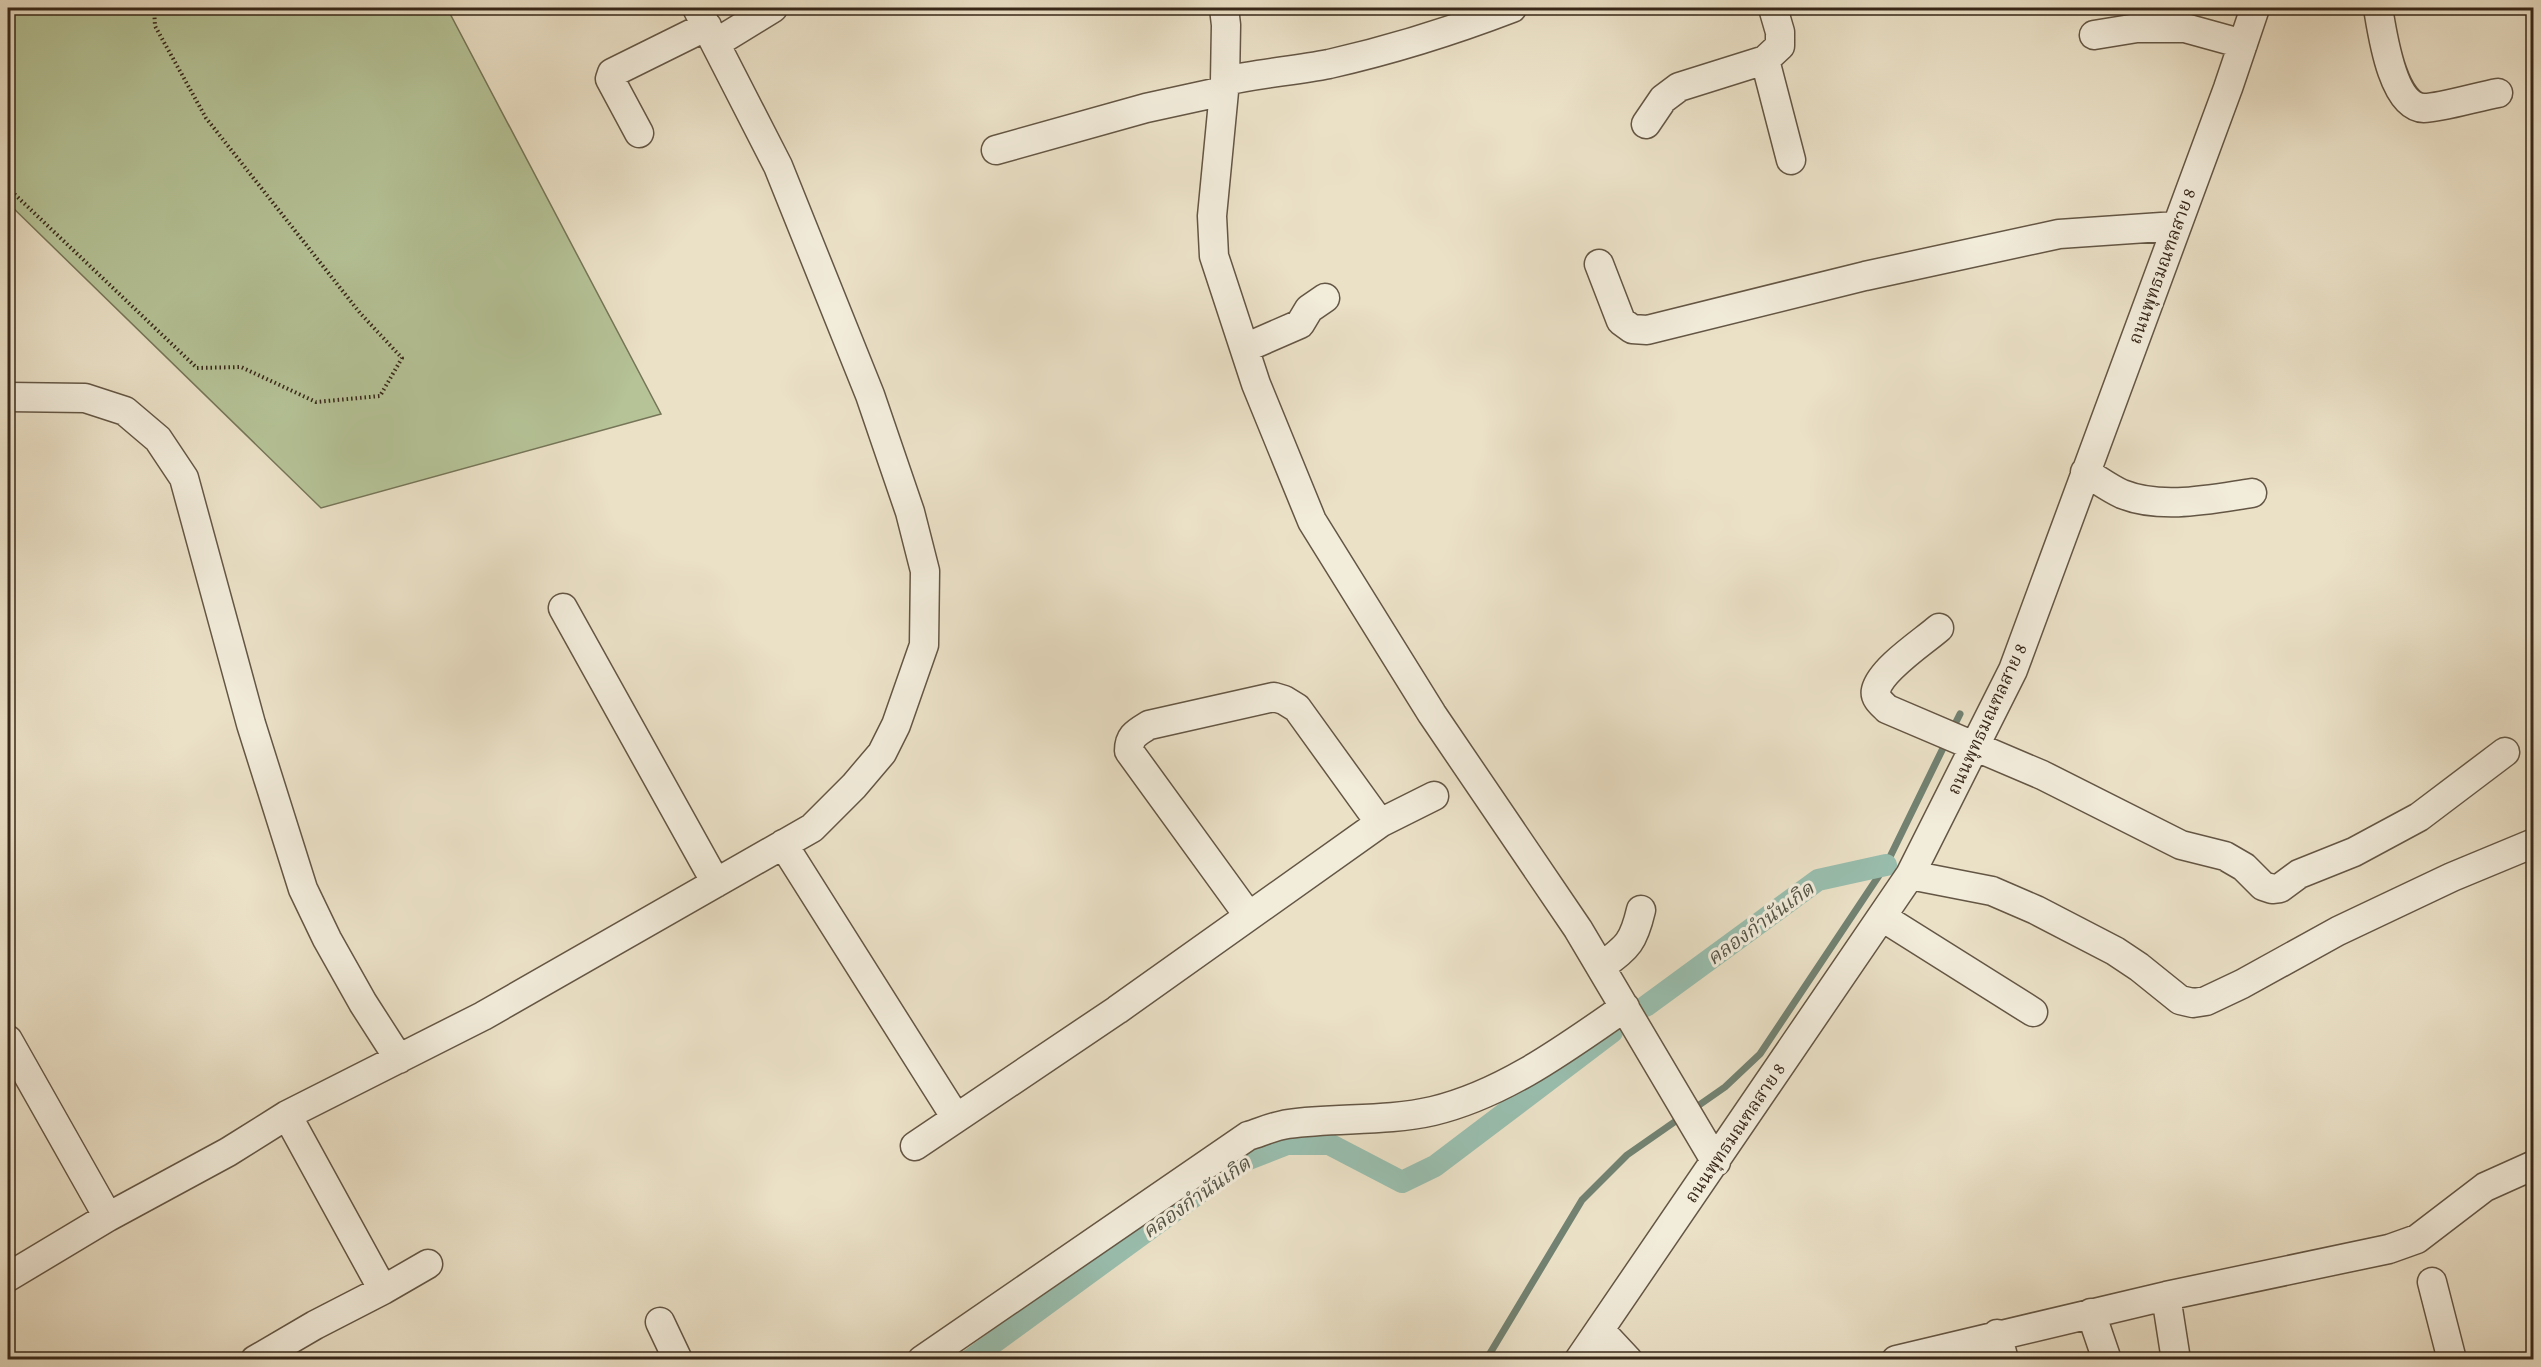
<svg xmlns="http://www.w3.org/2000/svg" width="2541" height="1367" viewBox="0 0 2541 1367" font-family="Alegreya,'Noto Serif Thai',serif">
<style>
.green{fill:#b5c397;stroke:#767558;stroke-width:1.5}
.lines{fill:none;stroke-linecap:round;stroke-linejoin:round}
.stream{stroke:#728272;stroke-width:7}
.canal{stroke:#99beae;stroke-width:22}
.minor-casing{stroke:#645644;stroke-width:31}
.path{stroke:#372719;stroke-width:4;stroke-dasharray:1.5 3;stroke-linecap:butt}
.minor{stroke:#f2ecdb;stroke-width:28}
.labels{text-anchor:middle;stroke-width:6;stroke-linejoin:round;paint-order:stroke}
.street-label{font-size:18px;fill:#372719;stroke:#f2ecdb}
.water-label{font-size:20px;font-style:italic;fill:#545446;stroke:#f2ecdb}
</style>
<rect width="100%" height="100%" fill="#ebe1c7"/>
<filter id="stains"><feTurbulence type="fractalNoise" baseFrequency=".00333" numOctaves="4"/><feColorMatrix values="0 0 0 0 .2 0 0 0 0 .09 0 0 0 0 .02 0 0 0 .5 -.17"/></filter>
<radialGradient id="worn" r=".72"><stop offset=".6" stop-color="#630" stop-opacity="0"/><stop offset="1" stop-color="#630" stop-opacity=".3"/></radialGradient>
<path class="green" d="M 8,8 L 447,8 L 661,414 L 321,508 L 8,203 Z"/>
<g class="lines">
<path class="stream" d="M 1952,730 L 1960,714
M 1692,1110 L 1725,1087 L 1760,1054 L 1886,865 L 1947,740
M 1486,1360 L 1582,1200 L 1627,1155 L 1683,1116"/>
<path class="canal" d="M 1646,1006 L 1818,880 L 1886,865
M 970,1360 L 1241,1162 L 1287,1144 L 1329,1144 L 1402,1182 L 1435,1166 L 1612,1032"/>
<g class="minor-casing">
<path id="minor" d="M 1224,8 L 1226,25 L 1225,81 L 1212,216 L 1214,256 L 1256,384 L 1312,521 L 1432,714 L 1578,929 L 1716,1162
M 2378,8 C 2382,31 2392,107 2424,108 C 2440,108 2480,96 2498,93
M 2094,35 L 2137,28 L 2185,28 L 2243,44
M 716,43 L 773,8
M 1765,60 L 1791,160
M 1225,81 C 1259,73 1294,71 1329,64 C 1391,50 1452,31 1512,8
M 1646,124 L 1663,99 L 1679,87 L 1765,60 L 1780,46 L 1780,32 L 1773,8
M 639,133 L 610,79 L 612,73 L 707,26
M 996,150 L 1146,108 L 1224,91
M 1599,264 L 1621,321 L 1632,329 L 1647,330 L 1865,276 L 2059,234 L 2176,226
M 1245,348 L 1300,324 L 1309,309 L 1325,298
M 8,397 L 85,398 L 125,411 L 158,439 L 184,478 L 251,724 L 303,889 L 327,939 L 363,1003 L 399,1059
M 2085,472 C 2097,479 2109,488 2122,494 C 2162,510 2211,499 2252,493
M 563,608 L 716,883
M 1939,628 C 1923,642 1881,669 1876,690 C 1874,698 1882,704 1887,709 L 2042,775 L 2181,845 L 2225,856 L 2244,867 L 2263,886 L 2272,889 L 2280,888 L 2299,874 L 2354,852 L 2419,817 L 2505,752
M 783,844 L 956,1118
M 1910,875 L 1992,891 L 2036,910 L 2115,951 L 2139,967 L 2180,1000 L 2193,1003 L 2206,1001 L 2242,984 L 2338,931 L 2452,877 L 2534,843
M 1248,915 L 1129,751 C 1129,736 1136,733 1149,725 L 1274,697 L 1284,700 L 1297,708 L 1380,823
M 1882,917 L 2033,1012
M 1601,967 C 1627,947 1633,944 1641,910
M 8,1040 L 108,1217
M 915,1146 L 1117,1010 L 1380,823 L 1434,796
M 8,1277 L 108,1217 L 228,1152 L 287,1115 L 483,1016 L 812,828 L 854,786 L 882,753 L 896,725 L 924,645 L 925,571 L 910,512 L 870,395 L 778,166 L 697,8
M 2432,1282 L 2452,1360
M 383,1290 L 428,1264
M 2166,1296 L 2176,1360
M 2091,1313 L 2107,1360
M 660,1322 L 678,1360
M 1600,1330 L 1628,1360
M 1997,1334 L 2004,1360
M 255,1360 L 315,1325 L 383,1290 L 287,1115
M 922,1360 L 1248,1136 C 1261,1132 1274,1126 1288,1124 C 1335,1117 1386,1122 1433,1111 C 1504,1094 1566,1048 1625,1007
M 1579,1360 L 1910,875 L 2013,670 L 2228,88 L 2255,8
M 1896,1360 L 2166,1296 L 2389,1249 L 2417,1239 L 2485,1187 L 2534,1165"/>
</g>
<path class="path" d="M 8,188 L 197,368 L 241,367 L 316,402 L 380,396 L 402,358 L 360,313 L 206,118 L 155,26 L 154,8"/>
<use href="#minor" class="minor"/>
</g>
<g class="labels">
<g class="street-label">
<text transform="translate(2162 266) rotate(-70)" y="6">ถนนพุทธมณฑลสาย 8</text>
<text transform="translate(1987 719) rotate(-65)" y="6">ถนนพุทธมณฑลสาย 8</text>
<text transform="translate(1735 1133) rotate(-56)" y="6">ถนนพุทธมณฑลสาย 8</text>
</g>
<g class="water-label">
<text transform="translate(1760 923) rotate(-36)" y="7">คลองกำนันเกิด</text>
<text transform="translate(1196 1197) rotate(-35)" y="7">คลองกำนันเกิด</text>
</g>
</g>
<rect width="2541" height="1367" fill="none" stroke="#ebe1c7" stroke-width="30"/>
<rect x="9" y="9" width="2523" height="1349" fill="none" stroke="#372719" stroke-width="3"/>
<rect x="15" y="15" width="2511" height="1337" fill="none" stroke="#372719" stroke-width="1.5"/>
<rect width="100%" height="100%" filter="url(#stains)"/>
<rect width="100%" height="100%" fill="url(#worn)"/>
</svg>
